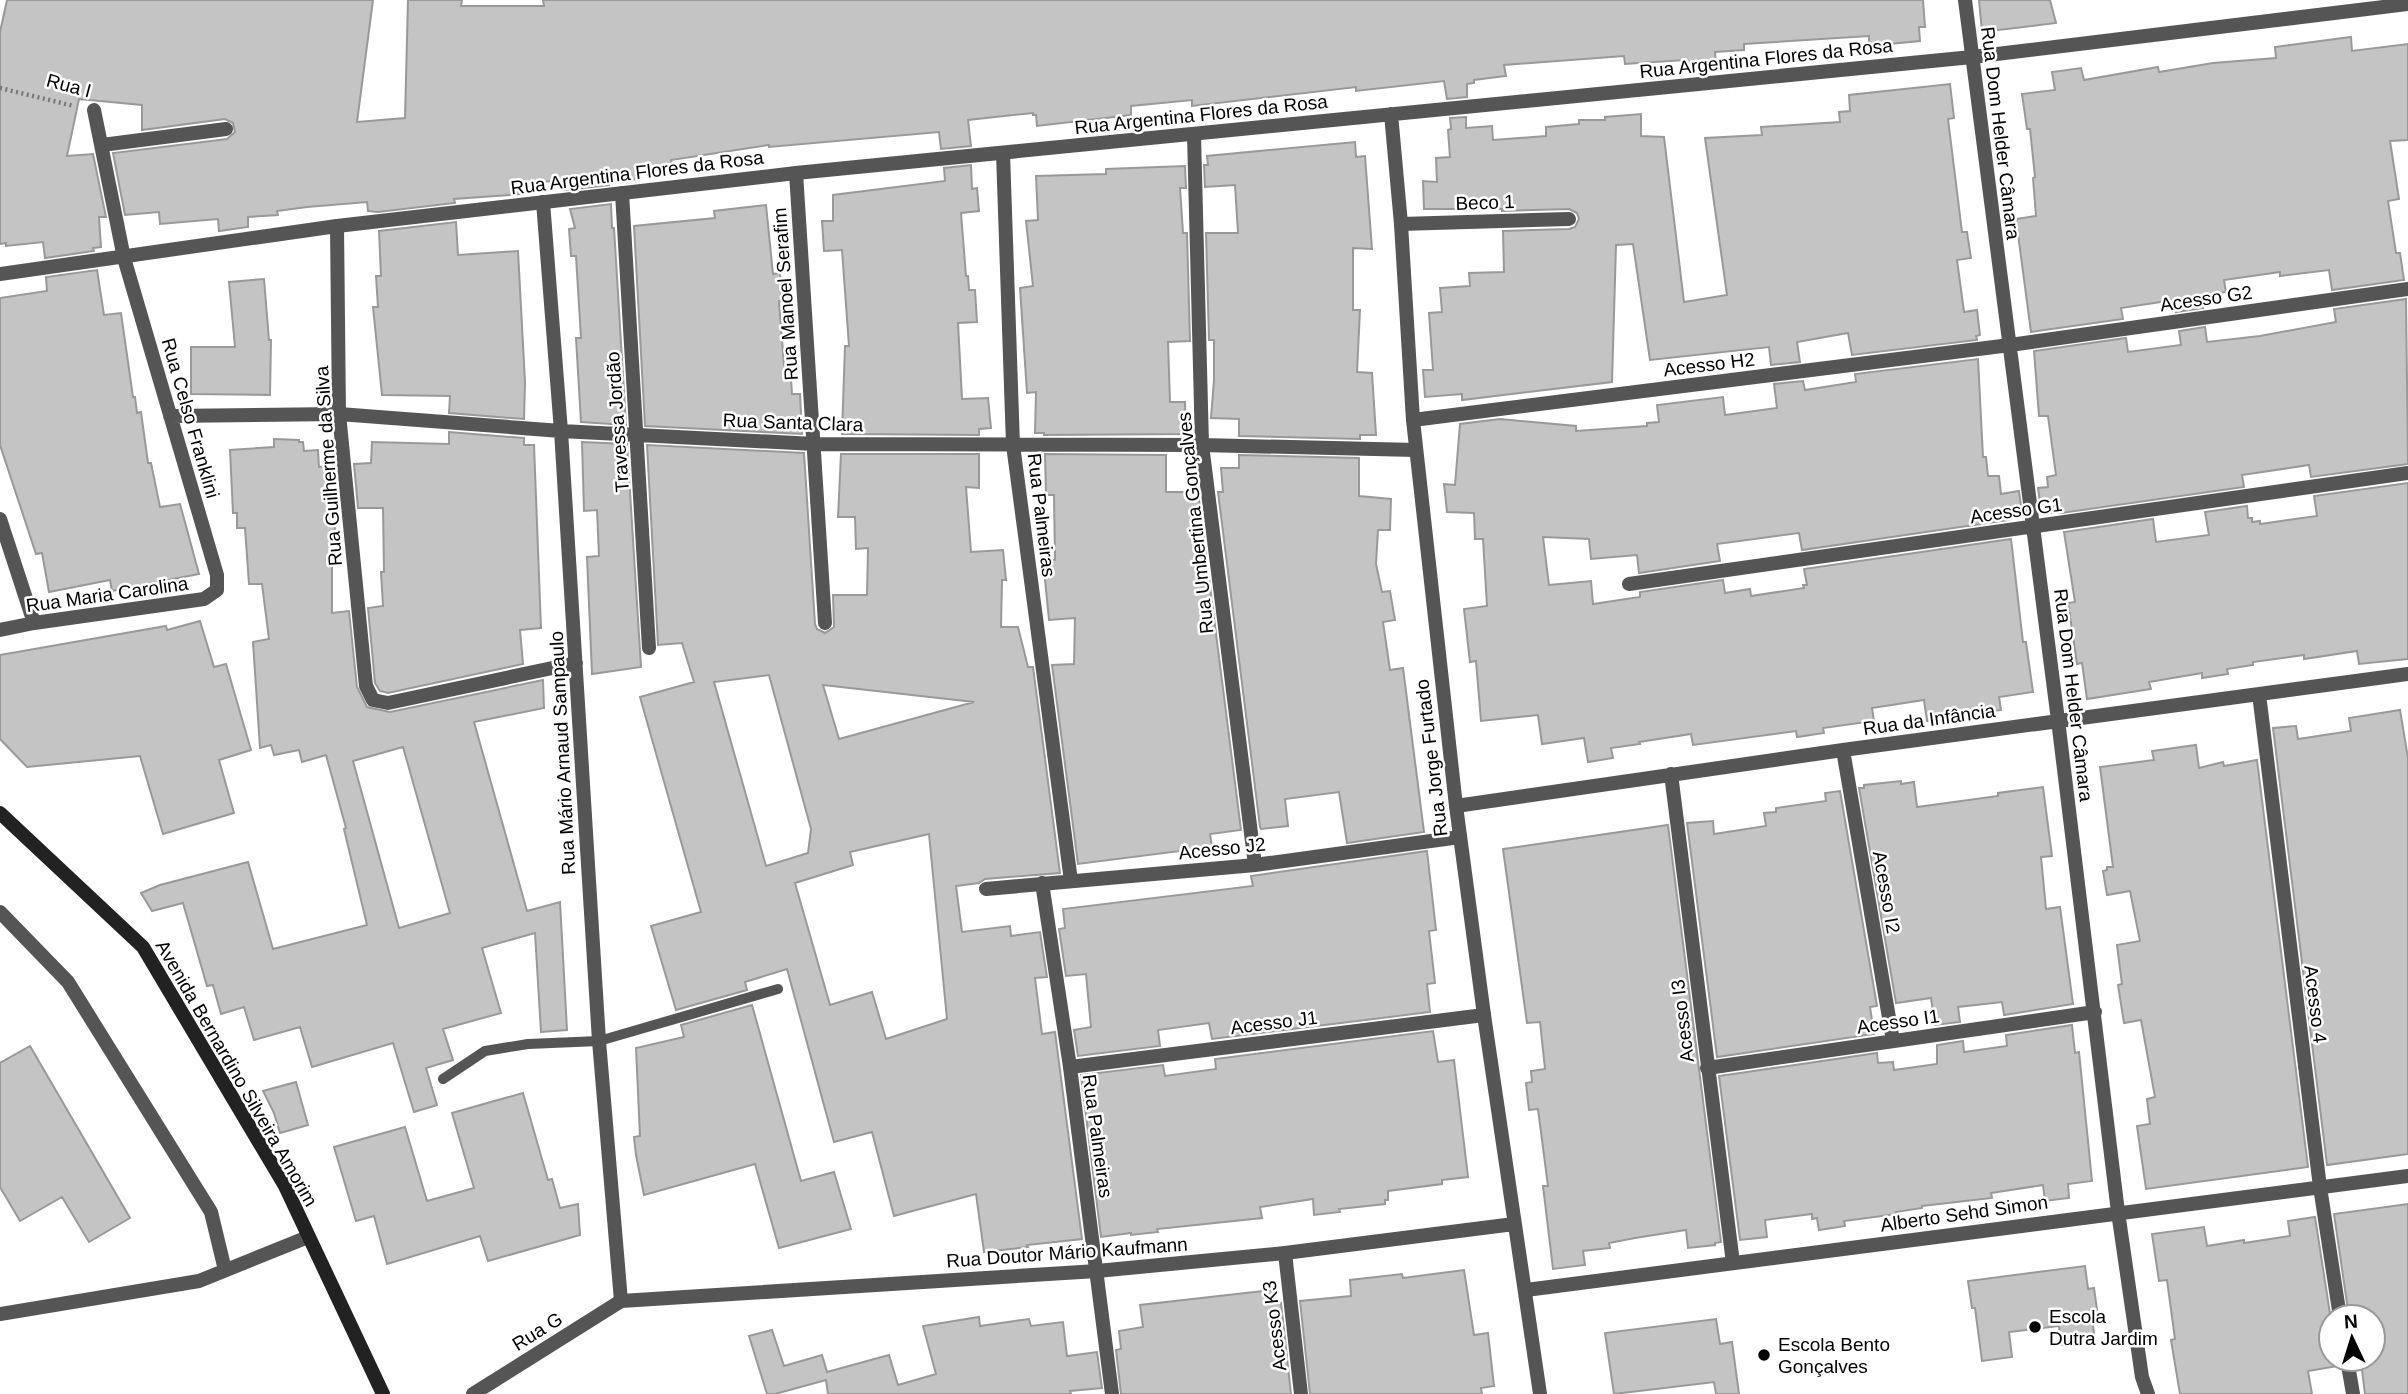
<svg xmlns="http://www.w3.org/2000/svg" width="2408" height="1394" viewBox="0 0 2408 1394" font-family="Helvetica,sans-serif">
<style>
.building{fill:#c4c4c4;stroke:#999;stroke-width:2;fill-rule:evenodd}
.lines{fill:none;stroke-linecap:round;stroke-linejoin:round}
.path{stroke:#777;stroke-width:4.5;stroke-dasharray:2 3.5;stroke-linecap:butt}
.service{stroke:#555;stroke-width:10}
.minor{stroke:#555;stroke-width:14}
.tertiary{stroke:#555;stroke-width:14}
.secondary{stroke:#222;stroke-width:14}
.poi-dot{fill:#000;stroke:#fff;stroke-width:2.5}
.labels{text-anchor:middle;stroke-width:5;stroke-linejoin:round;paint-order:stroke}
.street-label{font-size:19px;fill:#000;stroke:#fff}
.poi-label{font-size:19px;fill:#000;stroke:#fff;text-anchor:start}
</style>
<rect width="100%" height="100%" fill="#fff"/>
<path class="building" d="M 7,0 L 373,0 L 357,122 L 405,118 L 408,0 L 462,0 L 461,6 L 544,6 L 543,0 L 1923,0 L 1925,27 L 1919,27 L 1920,41 L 1869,46 L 1869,36 L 1744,44 L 1744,50 L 1715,52 L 1716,63 L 1685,66 L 1685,60 L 1625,64 L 1624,56 L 1504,65 L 1506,76 L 1474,80 L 1474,83 L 1467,84 L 1467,97 L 1447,99 L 1444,81 L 1356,91 L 1356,87 L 1192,106 L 1192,100 L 1131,106 L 1131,115 L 1037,126 L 1036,115 L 1033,115 L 1033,113 L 968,120 L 971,146 L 941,149 L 939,132 L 769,147 L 769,145 L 671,160 L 672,165 L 637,170 L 639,179 L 609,183 L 609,185 L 565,190 L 563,180 L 521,184 L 522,194 L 454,199 L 455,203 L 378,212 L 368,211 L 367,202 L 307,207 L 277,211 L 278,215 L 248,217 L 248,227 L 219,231 L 218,219 L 160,224 L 159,212 L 125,215 L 113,153 L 227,139 L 235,132 L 233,123 L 225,119 L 142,130 L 142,105 L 79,99 L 67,156 L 93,154 L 106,217 L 99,217 L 101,247 L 93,248 L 94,251 L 45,258 L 43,242 L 6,246 L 6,243 L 0,244 L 0,32 Z
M 1979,0 L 2050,0 L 2056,23 L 1982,32 Z
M 2351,37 L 2352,51 L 2408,44 L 2408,140 L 2390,141 L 2399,199 L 2388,201 L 2396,253 L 2400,253 L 2404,280 L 2332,290 L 2329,270 L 2280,276 L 2280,272 L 2224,280 L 2226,292 L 2201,296 L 2203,308 L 2176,312 L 2174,300 L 2121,308 L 2123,319 L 2031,332 L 2016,219 L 2036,216 L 2033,178 L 2035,177 L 2030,129 L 2027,129 L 2022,94 L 2055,90 L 2052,72 L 2081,68 L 2084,80 L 2158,67 L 2159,72 L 2213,63 L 2276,58 L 2275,47 Z
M 1950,84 L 1954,118 L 1948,119 L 1962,232 L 1967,232 L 1971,258 L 1957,260 L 1964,312 L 1977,310 L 1980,335 L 1976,336 L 1977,340 L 1852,355 L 1848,333 L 1797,342 L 1800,362 L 1771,365 L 1769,347 L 1650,360 L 1633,244 L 1616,245 L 1612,382 L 1462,400 L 1462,394 L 1425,397 L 1423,370 L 1433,370 L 1429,313 L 1442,312 L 1440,288 L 1470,286 L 1469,273 L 1504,272 L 1503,231 L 1569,229 L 1575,227 L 1579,219 L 1577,213 L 1569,209 L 1502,211 L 1502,209 L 1424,209 L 1423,181 L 1437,182 L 1436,158 L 1450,157 L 1448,130 L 1451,129 L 1450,118 L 1466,117 L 1466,128 L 1492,126 L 1493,140 L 1546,136 L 1546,127 L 1579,124 L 1579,120 L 1605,120 L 1605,117 L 1641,114 L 1641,136 L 1664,137 L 1684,302 L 1727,295 L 1705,138 L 1762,135 L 1761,127 L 1840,122 L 1839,112 L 1850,111 L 1849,95 Z
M 1355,142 L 1356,157 L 1365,156 L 1372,249 L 1353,248 L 1353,310 L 1360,310 L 1357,372 L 1372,373 L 1376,435 L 1360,435 L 1360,439 L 1239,436 L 1239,419 L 1211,418 L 1214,380 L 1214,340 L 1209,340 L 1206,233 L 1238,233 L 1235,185 L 1205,187 L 1204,165 L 1208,165 L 1207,156 Z
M 971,165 L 972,189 L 977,188 L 979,211 L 961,213 L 966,276 L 968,276 L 969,290 L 975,290 L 977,322 L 958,323 L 962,399 L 988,398 L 991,428 L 979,429 L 979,435 L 842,434 L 845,346 L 849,346 L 842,250 L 824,251 L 822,221 L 833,221 L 833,195 L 945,181 L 944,168 Z
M 1185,166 L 1186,188 L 1180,188 L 1183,233 L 1187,233 L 1190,341 L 1168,342 L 1170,402 L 1185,402 L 1186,434 L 1044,435 L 1044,433 L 1035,433 L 1036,392 L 1027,393 L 1020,288 L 1033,286 L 1026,221 L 1038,220 L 1036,176 L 1106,174 L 1106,169 Z
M 611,204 L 612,228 L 614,228 L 626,425 L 581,422 L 576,338 L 581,338 L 576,256 L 571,256 L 569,229 L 575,228 L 570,209 Z
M 766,205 L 773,274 L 780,273 L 782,301 L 779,301 L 784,365 L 790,365 L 792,394 L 800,394 L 802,434 L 645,426 L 634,226 L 715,218 L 714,211 Z
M 456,222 L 458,255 L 518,251 L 525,382 L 524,419 L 449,413 L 450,396 L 382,395 L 373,307 L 378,307 L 376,276 L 381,276 L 379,231 Z
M 97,270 L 104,315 L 121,313 L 133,397 L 135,397 L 137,413 L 141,412 L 148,463 L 151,463 L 160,507 L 180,504 L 199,574 L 112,591 L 110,580 L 49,592 L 42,553 L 36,554 L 0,445 L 0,298 L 47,291 L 46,277 Z
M 264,279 L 269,340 L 271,340 L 270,395 L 191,394 L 191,347 L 235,347 L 229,282 Z
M 2406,299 L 2408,464 L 2311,477 L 2309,465 L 2242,475 L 2244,487 L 2061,513 L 2052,513 L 2051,509 L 2041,510 L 2038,488 L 2048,487 L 2047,477 L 2056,475 L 2048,416 L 2039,416 L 2034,351 L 2126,338 L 2128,352 L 2181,345 L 2179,331 L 2205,327 L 2207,342 L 2260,336 L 2336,322 L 2334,309 Z
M 1978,359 L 1983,457 L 1986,457 L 1988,476 L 1999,476 L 2001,494 L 2019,491 L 2022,513 L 2008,514 L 2009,520 L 1802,550 L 1799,533 L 1717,544 L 1720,561 L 1639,573 L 1637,555 L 1591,559 L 1589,539 L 1543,537 L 1549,585 L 1591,581 L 1593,604 L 1640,597 L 1640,592 L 1723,580 L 1725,593 L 1750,589 L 1751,596 L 1804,588 L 1803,585 L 1807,585 L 1804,569 L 2011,539 L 2023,642 L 2026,642 L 2033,692 L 1999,697 L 2001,710 L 1927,721 L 1924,700 L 1872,708 L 1874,721 L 1823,728 L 1824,733 L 1797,737 L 1796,731 L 1693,745 L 1691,734 L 1639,742 L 1640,744 L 1611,748 L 1613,758 L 1588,762 L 1584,738 L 1542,744 L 1538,715 L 1481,721 L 1476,661 L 1470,662 L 1464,609 L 1487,606 L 1483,539 L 1475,539 L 1474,513 L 1447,512 L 1444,484 L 1455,485 L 1460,424 L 1500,419 L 1576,426 L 1576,431 L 1647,426 L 1647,423 L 1659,422 L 1657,405 L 1723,397 L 1725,415 L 1777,408 L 1774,384 L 1803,381 L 1805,390 L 1856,382 L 1855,374 Z
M 449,432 L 524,438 L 524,445 L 534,445 L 541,628 L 520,630 L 523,664 L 388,693 L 380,691 L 375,683 L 368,608 L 383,606 L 381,572 L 384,572 L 383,508 L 358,508 L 354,464 L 371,463 L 372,442 L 449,444 Z
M 274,439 L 299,440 L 299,442 L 303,442 L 304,451 L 318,450 L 319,467 L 334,466 L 339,508 L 334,508 L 336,560 L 332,561 L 332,613 L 349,611 L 357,687 L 367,707 L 390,712 L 543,680 L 544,708 L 474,722 L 527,911 L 560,902 L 567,1030 L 541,1032 L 535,933 L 482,948 L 501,1013 L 443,1029 L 453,1060 L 426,1068 L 437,1105 L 414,1112 L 393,1043 L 312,1067 L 300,1027 L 254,1040 L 244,1007 L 221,1014 L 213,985 L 207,986 L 183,903 L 152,911 L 141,893 L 160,885 L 248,862 L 273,949 L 367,925 L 344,829 L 346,828 L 326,755 L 302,762 L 299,750 L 274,755 L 271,745 L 260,748 L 253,642 L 269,639 L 262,584 L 249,584 L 245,528 L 237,528 L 237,513 L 233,513 L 230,450 L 274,447 ZM 403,747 L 450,913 L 399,928 L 353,761 Z
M 582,442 L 627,444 L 641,667 L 592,674 L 587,557 L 599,556 L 597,510 L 584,511 Z
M 647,445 L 804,453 L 815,624 L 817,629 L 825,633 L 834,627 L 833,595 L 867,595 L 868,548 L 856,549 L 855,517 L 838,517 L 841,454 L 979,454 L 979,488 L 966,487 L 971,552 L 1003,550 L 1006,580 L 1002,580 L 1001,627 L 1018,627 L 1028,667 L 1033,667 L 1060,873 L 985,879 L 979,883 L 956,886 L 962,932 L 1010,926 L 1011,936 L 1040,932 L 1047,977 L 1035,978 L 1042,1034 L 1055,1032 L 1082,1239 L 1027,1245 L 1028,1247 L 984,1252 L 976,1194 L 894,1216 L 872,1132 L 834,1142 L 787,969 L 745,982 L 747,990 L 676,1010 L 651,926 L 701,912 L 640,697 L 694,682 L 682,643 L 658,645 ZM 769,675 L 811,829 L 808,853 L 766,866 L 714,682 ZM 823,685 L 974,702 L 839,739 ZM 929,834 L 947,1019 L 886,1039 L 872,992 L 830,1005 L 795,883 L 853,865 L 850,852 Z
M 1045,454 L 1166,455 L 1166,492 L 1198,492 L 1241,830 L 1210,834 L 1212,847 L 1078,864 L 1052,665 L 1074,664 L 1075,618 L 1049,620 L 1043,560 L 1055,560 L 1054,495 L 1046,495 Z
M 1239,455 L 1359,458 L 1359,496 L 1391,499 L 1390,530 L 1378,530 L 1376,564 L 1382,592 L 1390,591 L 1395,620 L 1383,622 L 1390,670 L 1403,668 L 1424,832 L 1347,843 L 1339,792 L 1285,799 L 1288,826 L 1261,829 L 1260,827 L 1218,492 L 1223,492 L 1221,468 L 1239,468 Z
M 2408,483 L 2408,659 L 2359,664 L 2357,651 L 2304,659 L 2304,655 L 2253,662 L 2253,665 L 2227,669 L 2228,674 L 2202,678 L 2202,673 L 2149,682 L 2151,689 L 2087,699 L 2082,663 L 2077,664 L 2068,603 L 2075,602 L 2064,532 L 2153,519 L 2156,542 L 2209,535 L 2205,512 L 2247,506 L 2248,518 L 2252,518 L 2252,522 L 2260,521 L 2260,524 L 2317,516 L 2314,496 Z
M 200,621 L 214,667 L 226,664 L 251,750 L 219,760 L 234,813 L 163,834 L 140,756 L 27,767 L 0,739 L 0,655 L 166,626 L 167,630 Z
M 2400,710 L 2408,758 L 2408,1154 L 2327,1165 L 2273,728 L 2296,726 L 2298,739 L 2351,731 L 2349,718 Z
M 2196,745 L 2199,768 L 2223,762 L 2224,766 L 2257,760 L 2308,1167 L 2146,1189 L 2137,1126 L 2150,1124 L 2147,1099 L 2155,1097 L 2141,1020 L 2124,1023 L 2118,985 L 2122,984 L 2117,945 L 2140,941 L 2130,891 L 2107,895 L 2103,871 L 2107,870 L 2107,867 L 2113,867 L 2100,767 L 2154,760 L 2152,751 Z
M 1901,781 L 1901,784 L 1914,782 L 1917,807 L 1998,796 L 1998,793 L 2043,787 L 2052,856 L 2041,857 L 2046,909 L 2060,907 L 2073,1004 L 2004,1015 L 2002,1002 L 1958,1007 L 1960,1022 L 1935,1025 L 1931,998 L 1896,1003 L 1859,788 L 1864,788 L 1864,785 Z
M 1840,791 L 1877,1006 L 1870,1007 L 1874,1034 L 1717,1057 L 1687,823 L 1713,821 L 1714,834 L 1766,826 L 1764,813 L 1776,812 L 1776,808 L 1826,801 L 1825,793 Z
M 1668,825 L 1721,1242 L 1715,1243 L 1715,1245 L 1688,1248 L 1686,1230 L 1635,1238 L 1609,1243 L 1610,1248 L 1583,1251 L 1585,1265 L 1553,1269 L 1543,1186 L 1548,1186 L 1538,1109 L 1529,1110 L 1526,1083 L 1532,1082 L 1531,1071 L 1545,1069 L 1540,1022 L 1527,1023 L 1503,849 Z
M 1427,851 L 1436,930 L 1429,931 L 1435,983 L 1427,984 L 1430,1012 L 1212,1039 L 1209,1023 L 1158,1030 L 1160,1046 L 1078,1056 L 1074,1030 L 1091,1027 L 1086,974 L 1066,976 L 1059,929 L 1065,928 L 1063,909 L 1253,886 L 1251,876 Z
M 752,1005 L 801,1181 L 834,1172 L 851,1229 L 779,1248 L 755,1164 L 644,1195 L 636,1155 L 634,1137 L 640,1136 L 636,1048 L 684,1037 L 681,1025 Z
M 2072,1025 L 2075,1053 L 2079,1052 L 2092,1181 L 2068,1184 L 2069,1198 L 2045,1201 L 2043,1185 L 1991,1193 L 1992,1198 L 1922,1206 L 1922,1208 L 1896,1212 L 1897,1214 L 1844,1221 L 1845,1226 L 1819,1230 L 1817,1218 L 1812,1219 L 1812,1214 L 1765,1220 L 1767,1237 L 1740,1240 L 1719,1076 L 1877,1053 L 1878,1063 L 1893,1062 L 1894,1070 L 1937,1064 L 1937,1045 L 1963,1041 L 1964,1052 L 2007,1046 L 2006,1035 Z
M 1433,1031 L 1438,1062 L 1454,1060 L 1468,1177 L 1442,1180 L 1442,1184 L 1388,1191 L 1388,1200 L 1385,1200 L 1385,1204 L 1339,1209 L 1340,1212 L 1314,1215 L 1313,1199 L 1260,1207 L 1262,1218 L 1157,1229 L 1158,1232 L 1131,1235 L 1131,1233 L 1101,1237 L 1081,1075 L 1163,1065 L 1165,1076 L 1216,1069 L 1215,1059 Z
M 30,1046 L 130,1218 L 89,1242 L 62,1197 L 20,1221 L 0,1187 L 0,1063 Z
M 296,1082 L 308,1125 L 280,1133 L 274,1113 L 263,1091 Z
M 523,1093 L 548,1180 L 552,1179 L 560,1208 L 578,1204 L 580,1235 L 488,1261 L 480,1236 L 387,1264 L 374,1216 L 356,1221 L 334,1147 L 405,1127 L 427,1201 L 474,1188 L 452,1113 Z
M 2408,1204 L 2408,1394 L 2365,1394 L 2361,1362 L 2357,1363 L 2357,1359 L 2373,1359 L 2373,1317 L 2349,1317 L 2334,1214 Z
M 2315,1217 L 2331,1320 L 2331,1359 L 2338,1359 L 2338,1366 L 2308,1371 L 2312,1394 L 2180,1394 L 2171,1340 L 2175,1339 L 2167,1280 L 2159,1281 L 2152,1234 L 2204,1227 L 2207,1246 L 2244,1240 L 2244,1243 L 2290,1236 L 2288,1221 Z
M 2085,1266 L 2088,1289 L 2094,1288 L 2098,1317 L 2092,1318 L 2095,1341 L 2061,1345 L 2059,1326 L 2009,1332 L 2012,1357 L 1982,1361 L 1975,1308 L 1972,1308 L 1968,1281 Z
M 1464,1270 L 1474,1335 L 1488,1333 L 1494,1386 L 1481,1388 L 1482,1394 L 1310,1394 L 1300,1301 L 1351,1296 L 1350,1280 L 1402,1274 L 1403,1278 Z
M 1272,1290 L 1274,1304 L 1281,1303 L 1291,1394 L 1121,1394 L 1116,1350 L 1121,1349 L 1119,1331 L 1143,1327 L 1140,1305 Z
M 979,1317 L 980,1326 L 1029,1319 L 1031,1326 L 1063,1322 L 1067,1356 L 1097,1352 L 1102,1388 L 1070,1391 L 1071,1394 L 828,1394 L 826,1380 L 775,1394 L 767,1394 L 749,1336 L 772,1330 L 784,1366 L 822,1355 L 827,1372 L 889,1355 L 898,1385 L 936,1374 L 923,1326 Z
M 1716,1319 L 1720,1344 L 1732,1342 L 1739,1394 L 1716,1394 L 1714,1382 L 1614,1394 L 1605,1333 Z"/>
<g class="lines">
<path class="path" d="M 0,88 L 74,106"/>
<path class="service" d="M 443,1079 L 485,1051 L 528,1044 L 599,1041 L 778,989"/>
<path class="minor" d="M 1965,0 L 2058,720 L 2118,1212 L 2142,1377 L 2148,1394
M 1194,135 L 1202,445 L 1255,865
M 102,145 L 226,129
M 1003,153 L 1013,445 L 1071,881
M 796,173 L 825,623
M 622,193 L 649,648
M 543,202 L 561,431 L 599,1041 L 621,1301
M 1401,224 L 1569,219
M 337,226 L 339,414 L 366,686 L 373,700 L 388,703 L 576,663
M 170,416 L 339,414 L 561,431 L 815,444 L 1202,445 L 1416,450
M 1413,420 L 2010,345 L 2408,289
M 0,519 L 34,623
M 1629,584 L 2408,473
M 0,630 L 34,623 L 204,599 L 217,590 L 217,575 L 124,258 L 94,110
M 2259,694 L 2320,1187 L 2340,1317
M 1843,750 L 1893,1041
M 1671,774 L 1733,1263
M 1456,806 L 1843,750 L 2408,674
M 1042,883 L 1070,1067 L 1112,1394
M 986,889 L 1255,865 L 1460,837
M 0,912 L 68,982 L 211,1212 L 225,1270
M 1070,1067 L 1484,1015
M 1707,1068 L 2095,1012
M 1285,1253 L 1301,1394
M 1526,1290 L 2408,1176
M 0,1314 L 199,1281 L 308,1237
M 2347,1359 L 2353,1394"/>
<path class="tertiary" d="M 1391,114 L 1401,224 L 1413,420 L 1456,806 L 1484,1015 L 1540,1394
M 0,274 L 337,226 L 796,173 L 1972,57 L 2408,4
M 473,1394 L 621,1301 L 1097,1271 L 1285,1253 L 1514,1224"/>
<path class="secondary" d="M 0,813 L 143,947 L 285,1186 L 383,1394"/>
</g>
<g class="poi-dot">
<circle cx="2035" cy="1327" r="7"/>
<circle cx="1764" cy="1355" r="7"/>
</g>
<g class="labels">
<g class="street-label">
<text transform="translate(1766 58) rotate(-6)" y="7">Rua Argentina Flores da Rosa</text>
<text transform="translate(69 85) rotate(15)" y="7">Rua I</text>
<text transform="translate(1201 114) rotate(-6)" y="7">Rua Argentina Flores da Rosa</text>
<text transform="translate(2001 133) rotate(83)" y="7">Rua Dom Helder Câmara</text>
<text transform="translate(637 172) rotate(-7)" y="7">Rua Argentina Flores da Rosa</text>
<text transform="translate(1485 202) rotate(-2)" y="7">Beco 1</text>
<text transform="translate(785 294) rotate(-94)" y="7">Rua Manoel Serafim</text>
<text transform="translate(2206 298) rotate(-8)" y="7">Acesso G2</text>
<text transform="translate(1709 364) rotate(-7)" y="7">Acesso H2</text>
<text transform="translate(191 418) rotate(74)" y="7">Rua Celso Franklini</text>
<text transform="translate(617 422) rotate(-94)" y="7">Travessa Jordão</text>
<text transform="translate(793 422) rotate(2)" y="7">Rua Santa Clara</text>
<text transform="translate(328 466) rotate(-94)" y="7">Rua Guilherme da Silva</text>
<text transform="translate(2016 510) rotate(-8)" y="7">Acesso G1</text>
<text transform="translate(1042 515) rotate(83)" y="7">Rua Palmeiras</text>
<text transform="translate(1195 523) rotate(-96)" y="7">Rua Umbertina Gonçalves</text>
<text transform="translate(107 594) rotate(-8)" y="7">Rua Maria Carolina</text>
<text transform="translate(2074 695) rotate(83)" y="7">Rua Dom Helder Câmara</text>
<text transform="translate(1929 719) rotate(-8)" y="7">Rua da Infância</text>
<text transform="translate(562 753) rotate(-93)" y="7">Rua Mário Arnaud Sampaulo</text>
<text transform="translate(1431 758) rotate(-97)" y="7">Rua Jorge Furtado</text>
<text transform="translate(1222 848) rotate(-6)" y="7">Acesso J2</text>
<text transform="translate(1887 892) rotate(80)" y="7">Acesso I2</text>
<text transform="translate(2316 1004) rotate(83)" y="7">Acesso 4</text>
<text transform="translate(1682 1021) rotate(-97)" y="7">Acesso I3</text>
<text transform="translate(1898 1021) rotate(-8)" y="7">Acesso I1</text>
<text transform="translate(1274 1022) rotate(-7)" y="7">Acesso J1</text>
<text transform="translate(237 1073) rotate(60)" y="7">Avenida Bernardino Silveira Amorim</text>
<text transform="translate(1098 1136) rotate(82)" y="7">Rua Palmeiras</text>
<text transform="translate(1964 1213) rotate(-8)" y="7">Alberto Sehd Simon</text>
<text transform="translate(1067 1252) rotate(-4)" y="7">Rua Doutor Mário Kaufmann</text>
<text transform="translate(1274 1326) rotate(-97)" y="7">Acesso K3</text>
<text transform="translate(537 1331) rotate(-32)" y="7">Rua G</text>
</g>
<g class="poi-label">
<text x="2049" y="1323">Escola<tspan x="2049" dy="22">Dutra Jardim</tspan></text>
<text x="1778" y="1351">Escola Bento<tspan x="1778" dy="22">Gonçalves</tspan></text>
</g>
</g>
<g transform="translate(2352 1338) rotate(356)"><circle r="33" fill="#ffffff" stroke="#999999" stroke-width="2"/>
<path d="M0-5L12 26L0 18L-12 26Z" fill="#000000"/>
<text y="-10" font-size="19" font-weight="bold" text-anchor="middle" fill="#000000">N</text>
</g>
</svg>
